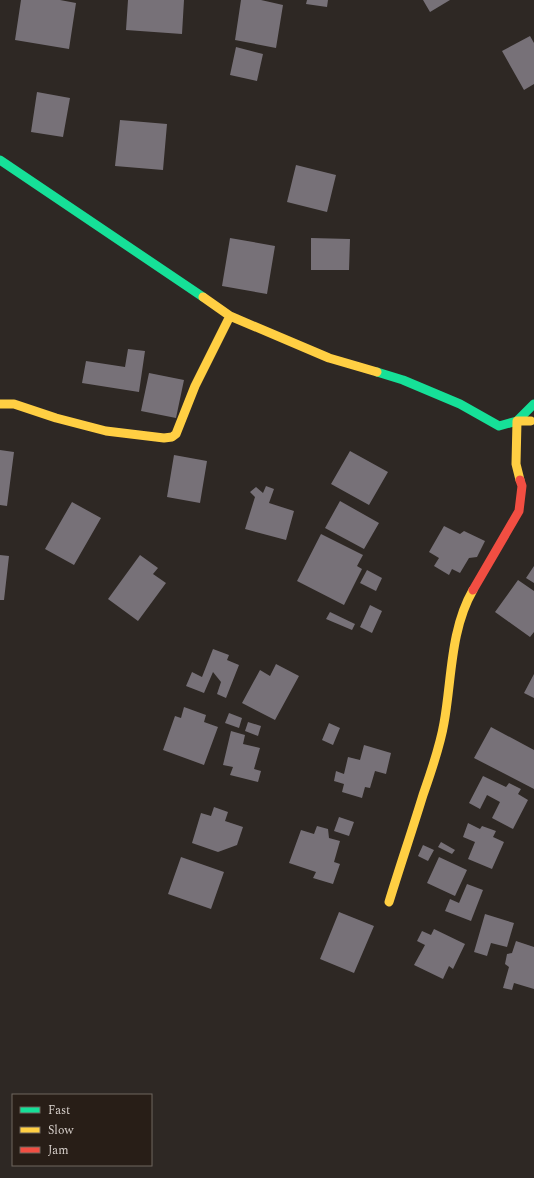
<svg xmlns="http://www.w3.org/2000/svg" width="534" height="1178" viewBox="0 0 534 1178" font-family="Spectral,serif">
<style>
.building{fill:#777178}
.lines{fill:none;stroke-linecap:round;stroke-linejoin:round}
.fast{stroke:#16e098;stroke-width:9}
.slow{stroke:#ffcf43;stroke-width:9}
.jam{stroke:#f24e42;stroke-width:9}
</style>
<rect width="100%" height="100%" fill="#2e2824"/>
<path class="building" d="M 21,0 L 60,0 L 76,3 L 69,49 L 15,40 Z
M 128,0 L 184,0 L 182,34 L 126,30 Z
M 241,0 L 261,0 L 283,5 L 276,48 L 235,40 Z
M 307,0 L 328,0 L 327,7 L 306,4 Z
M 423,0 L 450,0 L 430,12 Z
M 530,36 L 534,43 L 534,84 L 524,90 L 502,51 Z
M 236,47 L 263,54 L 257,81 L 230,75 Z
M 37,92 L 70,98 L 63,137 L 31,132 Z
M 120,120 L 167,124 L 163,170 L 115,166 Z
M 296,165 L 336,175 L 327,212 L 287,202 Z
M 230,238 L 275,246 L 267,294 L 222,286 Z
M 311,238 L 350,239 L 349,270 L 311,270 Z
M 128,349 L 145,351 L 139,392 L 82,383 L 86,361 L 125,367 Z
M 149,373 L 184,380 L 176,418 L 141,411 Z
M 0,450 L 14,452 L 7,506 L 0,505 Z
M 350,451 L 388,472 L 369,505 L 331,484 Z
M 174,455 L 207,461 L 200,503 L 167,497 Z
M 266,486 L 274,489 L 269,503 L 294,511 L 286,540 L 245,529 L 255,497 L 250,492 L 256,487 L 263,493 Z
M 340,501 L 379,523 L 364,549 L 325,528 Z
M 72,502 L 101,518 L 74,565 L 45,549 Z
M 444,526 L 460,534 L 464,531 L 485,541 L 477,557 L 469,558 L 460,573 L 452,569 L 449,575 L 434,566 L 439,558 L 429,552 Z
M 321,534 L 363,555 L 357,566 L 362,569 L 344,605 L 297,581 Z
M 0,555 L 9,556 L 4,600 L 0,600 Z
M 140,555 L 158,568 L 153,574 L 166,583 L 138,621 L 108,599 Z
M 534,566 L 534,583 L 526,578 Z
M 367,570 L 382,578 L 376,591 L 360,583 Z
M 518,580 L 534,591 L 534,632 L 530,637 L 495,612 Z
M 370,605 L 382,611 L 372,633 L 360,627 Z
M 330,612 L 355,624 L 352,630 L 326,619 Z
M 213,649 L 229,655 L 227,660 L 239,665 L 226,698 L 217,694 L 221,682 L 213,672 L 204,693 L 186,686 L 192,672 L 202,677 Z
M 276,664 L 299,676 L 275,720 L 242,703 L 260,670 L 270,676 Z
M 534,674 L 534,698 L 524,693 Z
M 184,707 L 206,715 L 204,722 L 218,727 L 204,765 L 163,750 L 175,716 L 181,718 Z
M 229,713 L 242,718 L 239,728 L 225,723 Z
M 248,722 L 261,726 L 258,736 L 245,731 Z
M 329,723 L 340,728 L 333,745 L 322,740 Z
M 491,727 L 534,750 L 534,789 L 474,758 Z
M 231,731 L 245,735 L 243,744 L 260,748 L 254,769 L 261,771 L 258,782 L 230,775 L 233,767 L 223,765 Z
M 364,745 L 391,753 L 386,774 L 375,771 L 370,788 L 365,787 L 362,798 L 342,792 L 344,784 L 334,781 L 336,771 L 344,774 L 348,757 L 360,760 Z
M 483,776 L 506,787 L 509,783 L 521,789 L 518,794 L 528,800 L 513,829 L 492,818 L 500,802 L 487,795 L 480,809 L 469,803 Z
M 214,807 L 228,812 L 225,821 L 243,827 L 237,845 L 218,852 L 192,843 L 201,813 L 211,816 Z
M 339,817 L 354,822 L 349,836 L 334,831 Z
M 468,823 L 480,829 L 482,826 L 496,831 L 493,837 L 504,842 L 492,869 L 468,859 L 475,842 L 463,837 Z
M 317,826 L 328,829 L 329,838 L 340,841 L 334,862 L 340,864 L 333,884 L 313,878 L 316,872 L 289,863 L 301,830 L 314,834 Z
M 441,842 L 455,850 L 452,854 L 438,847 Z
M 423,845 L 434,850 L 428,861 L 418,856 Z
M 181,857 L 224,872 L 211,909 L 168,894 Z
M 439,857 L 467,870 L 455,896 L 427,883 Z
M 467,884 L 483,890 L 471,921 L 445,911 L 450,899 L 459,903 Z
M 339,912 L 374,926 L 354,973 L 320,959 Z
M 485,914 L 514,923 L 507,947 L 491,943 L 487,956 L 474,952 Z
M 434,929 L 465,944 L 453,969 L 449,966 L 443,979 L 414,965 L 425,945 L 417,941 L 422,931 L 431,935 Z
M 516,941 L 534,947 L 534,989 L 514,983 L 512,990 L 503,988 L 509,967 L 505,964 L 507,954 L 512,953 Z"/>
<g class="lines">
<path class="fast" d="M 0,160 L 203,297
M 377,372 L 403,380 L 460,404 L 499,426 L 517,421 L 534,404"/>
<path class="slow" d="M 203,297 L 230,316 L 329,358 L 377,372
M 0,404 L 14,404 L 56,418 L 106,431 L 164,438 L 172,437 L 176,434 L 195,386 L 230,316
M 520,480 L 516,464 L 517,421 L 531,421
M 389,902 C 400,866 412,831 423,795 C 431,772 440,747 444,723 C 452,679 450,630 473,590"/>
<path class="jam" d="M 473,590 L 519,511 L 522,486 L 520,480"/>
</g>
<rect x="12" y="1094" width="140" height="72" fill="#281e17" stroke="#6e665f"/>
<rect x="20" y="1107" width="20" height="6" fill="#16e098" stroke="#6e665f"/>
<text x="48" y="1114" font-size="12" fill="#d8d1cc">Fast</text>
<rect x="20" y="1127" width="20" height="6" fill="#ffcf43" stroke="#6e665f"/>
<text x="48" y="1134" font-size="12" fill="#d8d1cc">Slow</text>
<rect x="20" y="1147" width="20" height="6" fill="#f24e42" stroke="#6e665f"/>
<text x="48" y="1154" font-size="12" fill="#d8d1cc">Jam</text>
</svg>
